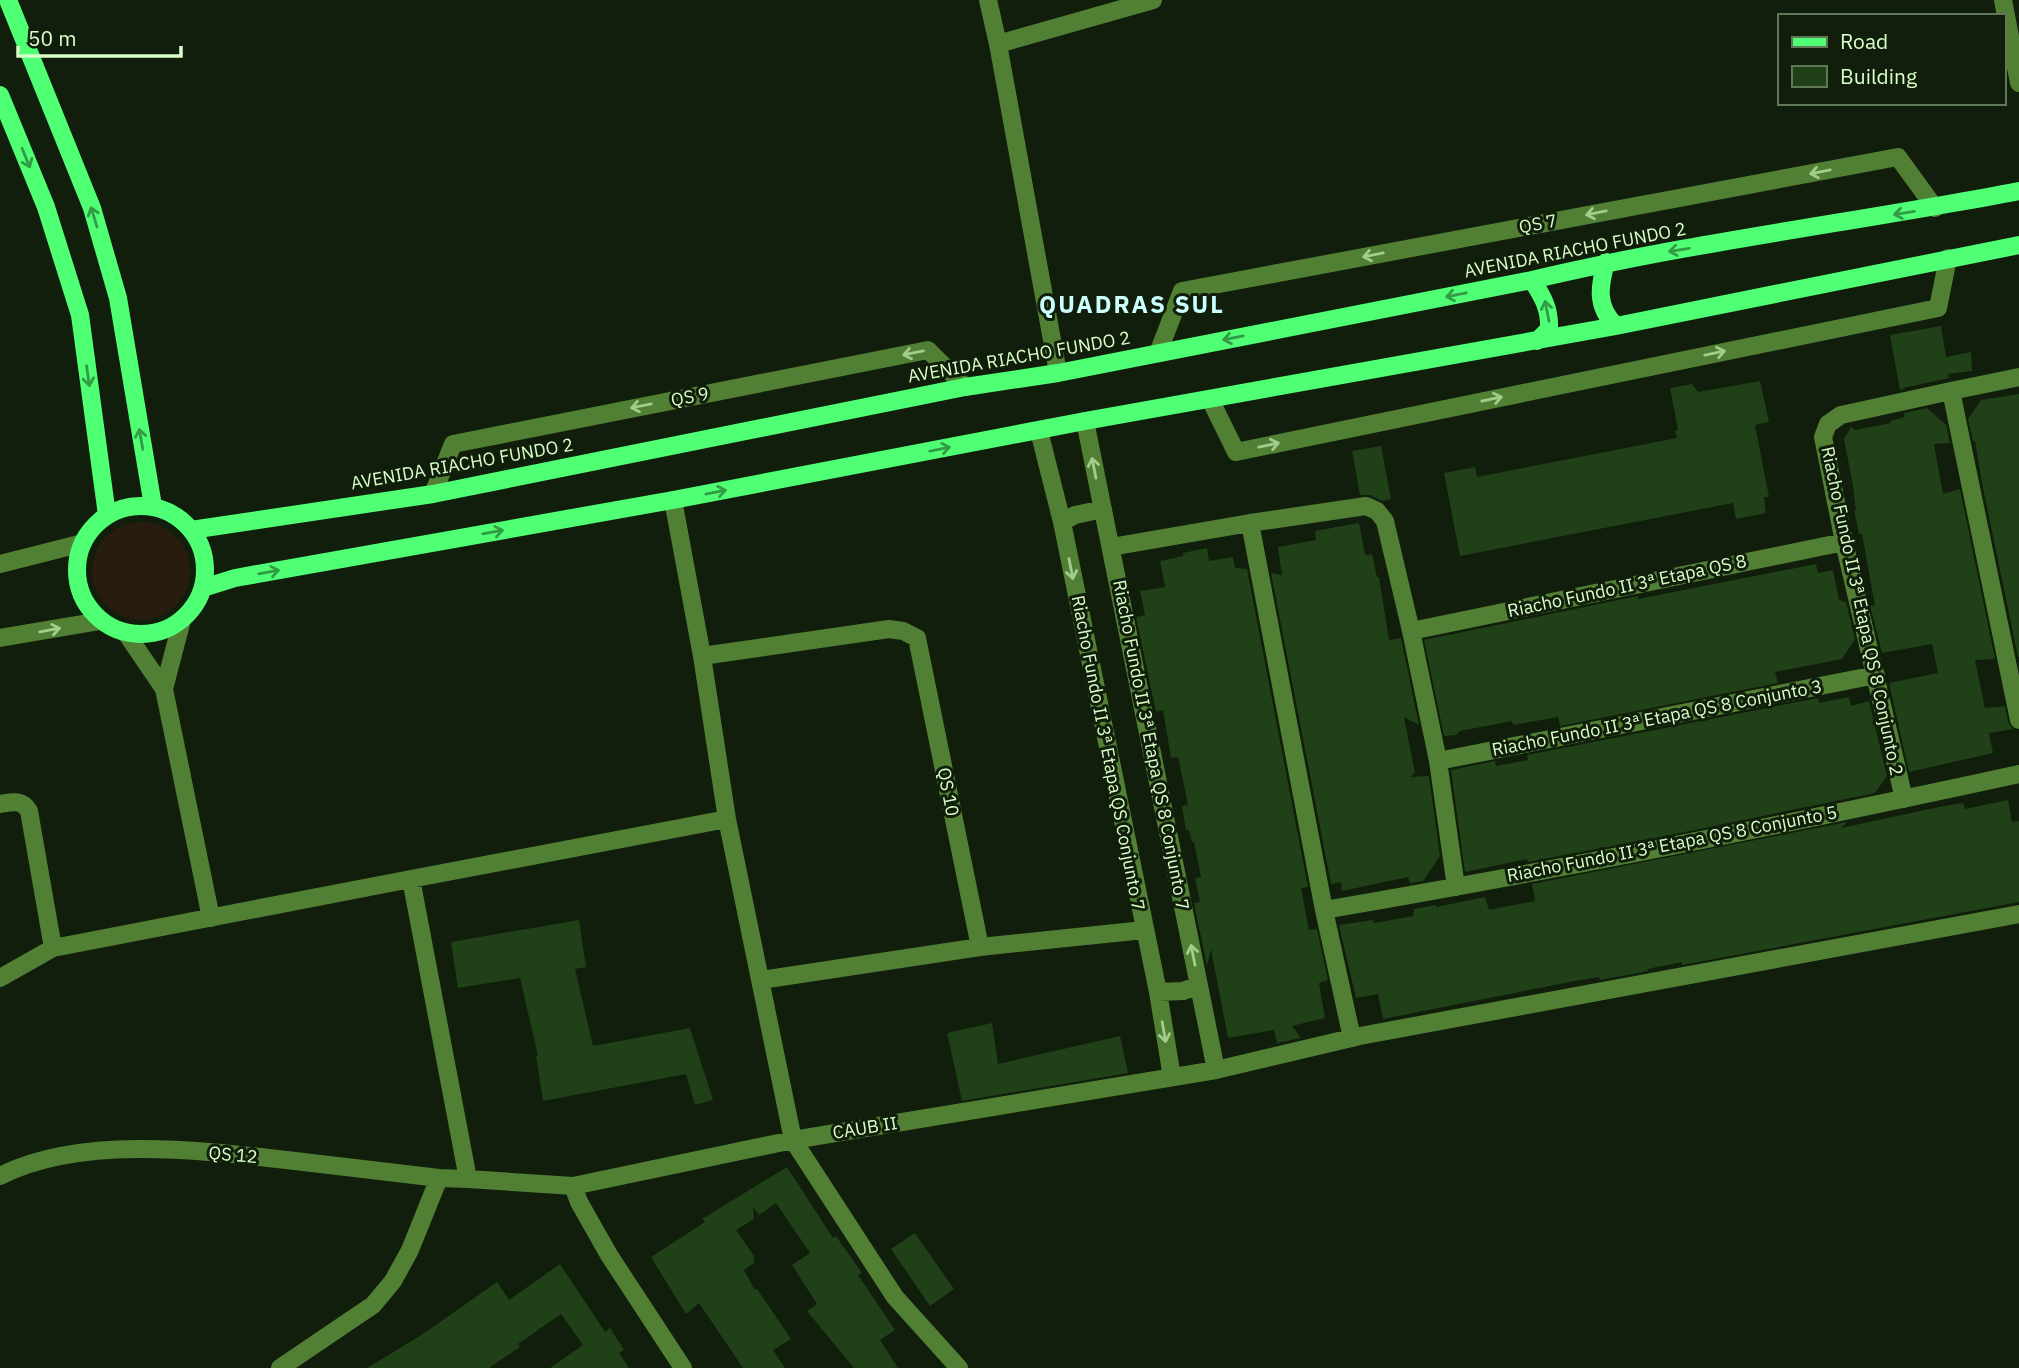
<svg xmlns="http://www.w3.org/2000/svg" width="2019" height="1368" viewBox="0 0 2019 1368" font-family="'IBM Plex Sans',sans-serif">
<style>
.green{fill:#281c0e}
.building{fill:#204017}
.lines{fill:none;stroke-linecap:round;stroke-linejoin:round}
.minor{stroke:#517f34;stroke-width:18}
.major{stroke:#4fff74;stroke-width:18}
.oneway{stroke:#339a45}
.oneway2{stroke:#a3cc8d}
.labels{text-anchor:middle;stroke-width:6;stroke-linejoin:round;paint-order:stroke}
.street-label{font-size:18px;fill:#d9ffc8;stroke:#101e0b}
.district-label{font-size:24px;font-weight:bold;letter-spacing:2px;fill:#cafffc;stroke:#101e0b}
</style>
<rect width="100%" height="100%" fill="#101e0b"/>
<path class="green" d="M92 571a49 49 0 1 1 98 0a49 49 0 1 1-98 0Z"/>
<path class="building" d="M 1941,326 L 1946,357 L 1971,352 L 1972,371 L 1948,374 L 1949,378 L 1903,388 L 1905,389 L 1900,390 L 1890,335 Z
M 1760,381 L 1769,422 L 1755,425 L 1769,497 L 1764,497 L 1766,513 L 1736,519 L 1733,503 L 1460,556 L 1444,473 L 1475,467 L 1477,477 L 1677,438 L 1675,431 L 1678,430 L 1670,388 L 1692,384 L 1698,392 Z
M 2019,394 L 2019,657 L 2018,657 L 1982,483 L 1975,441 L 1973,441 L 1968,419 L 1981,400 Z
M 1927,408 L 1946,425 L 1950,443 L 1934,444 L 1943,494 L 1960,489 L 1995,659 L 1975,660 L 1985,708 L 2005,706 L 2008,722 L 2013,729 L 1989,733 L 1993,753 L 1909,772 L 1889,683 L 1938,673 L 1932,644 L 1882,653 L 1870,605 L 1875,606 L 1862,534 L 1859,534 L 1854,510 L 1856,511 L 1853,486 L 1844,439 L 1851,427 L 1855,430 L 1891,423 L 1890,421 L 1905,417 L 1904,413 Z
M 1381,446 L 1391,499 L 1382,501 L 1370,495 L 1360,495 L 1352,451 Z
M 1359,523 L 1365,555 L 1372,554 L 1377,577 L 1379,577 L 1389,640 L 1401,638 L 1419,725 L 1404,717 L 1415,773 L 1410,777 L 1429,776 L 1440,856 L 1423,881 L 1410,883 L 1408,877 L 1342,891 L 1341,882 L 1331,884 L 1271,573 L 1282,575 L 1278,547 L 1316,540 L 1315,531 Z
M 1207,548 L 1209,561 L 1233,557 L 1235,568 L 1247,569 L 1308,887 L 1301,888 L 1309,930 L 1317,929 L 1328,980 L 1319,983 L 1325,1018 L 1292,1026 L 1301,1038 L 1277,1043 L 1274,1030 L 1228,1038 L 1211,949 L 1207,966 L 1194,903 L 1200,902 L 1195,878 L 1201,877 L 1194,842 L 1192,842 L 1189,830 L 1186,830 L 1182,806 L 1188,805 L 1178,757 L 1171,758 L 1163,710 L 1156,712 L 1136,617 L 1145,615 L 1140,591 L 1165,587 L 1160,561 L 1183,556 L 1183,553 Z
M 1816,564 L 1818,573 L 1833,570 L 1839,600 L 1846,602 L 1855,639 L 1842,659 L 1775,672 L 1778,683 L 1560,726 L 1558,717 L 1513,725 L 1512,721 L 1460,731 L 1456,735 L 1444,736 L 1424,640 L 1638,596 L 1638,599 Z
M 1849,697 L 1851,706 L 1869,701 L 1887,776 L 1875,793 L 1670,835 L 1528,862 L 1527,859 L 1465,872 L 1451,770 L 1495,761 L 1496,766 L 1528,760 L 1527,755 L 1818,698 L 1819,703 Z
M 2008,800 L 2012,822 L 2019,821 L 2019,902 L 1682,965 L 1682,962 L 1647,969 L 1648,971 L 1600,980 L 1599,977 L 1575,981 L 1383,1019 L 1378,994 L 1356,998 L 1339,925 L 1373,920 L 1374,923 L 1413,916 L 1414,909 L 1436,905 L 1436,907 L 1485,897 L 1489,910 L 1498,908 L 1535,901 L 1532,884 L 1847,822 L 1841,828 L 1939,807 L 1963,803 L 1965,809 Z
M 579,920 L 586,967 L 575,969 L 593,1046 L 690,1028 L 713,1100 L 695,1105 L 686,1074 L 543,1101 L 536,1056 L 538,1056 L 520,978 L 458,988 L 451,942 Z
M 992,1023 L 998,1064 L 1120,1036 L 1128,1073 L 962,1101 L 947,1033 Z
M 787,1167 L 833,1238 L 836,1236 L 862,1273 L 858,1275 L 895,1330 L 880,1340 L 898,1368 L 854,1368 L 807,1311 L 817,1304 L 792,1265 L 810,1253 L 776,1203 L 759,1215 L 753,1207 L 754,1219 L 736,1230 L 754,1256 L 754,1263 L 744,1270 L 755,1290 L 757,1289 L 791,1339 L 773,1350 L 785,1368 L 743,1368 L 699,1303 L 686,1314 L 651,1257 L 705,1222 L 702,1219 Z
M 915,1233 L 954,1289 L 930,1306 L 891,1249 Z
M 560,1264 L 605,1332 L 610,1328 L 624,1350 L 619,1353 L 629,1368 L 550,1368 L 583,1345 L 561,1314 L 518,1344 L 520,1347 L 489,1368 L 367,1368 L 423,1334 L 497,1282 L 509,1300 Z"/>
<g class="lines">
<path class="minor" d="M 988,0 L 998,44 L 1058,373
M 2003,0 L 2019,83
M 998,44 L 1153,0
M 1158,353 L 1182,291 L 1898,157 L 1935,208
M 2019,377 L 1951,391 L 2019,720
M 1210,399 L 1236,452 L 1938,308 L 1948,258
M 1085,421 L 1216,1070
M 1039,431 L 1062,522 L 1158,992 L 1172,1077
M 433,494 L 453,444 L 928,350 L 965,387
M 673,500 L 702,656 L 727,819 L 793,1140 L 895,1297 L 959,1368
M 1062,522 L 1075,515 L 1103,509
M 1250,523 L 1324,910 L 1352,1038
M 1111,547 L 1250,523 L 1366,506 L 1377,511 L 1385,521 L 1411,631 L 1438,761 L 1456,887
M 0,564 L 83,543
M 1411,631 L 1844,542
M 126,633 L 164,689 L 182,620
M 0,638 L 100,621
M 702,656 L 889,629 L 903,631 L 917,638 L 980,947
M 164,689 L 211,918
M 1438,761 L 1876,675
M 1904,799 L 1844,542 L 1823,437 L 1828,424 L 1841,415 L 1951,391
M 0,804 C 12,802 22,799 29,811 L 53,948
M 727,819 L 411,879 L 468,1179 L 573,1186 L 793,1140 L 1216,1070 L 1360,1036 L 2019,914
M 1324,910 C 1557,870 1789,824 2019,774
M 0,978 L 53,948 L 411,879
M 761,980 L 980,947 L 1144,930
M 1158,992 L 1183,991 L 1199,985
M 0,1176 C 82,1134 207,1151 295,1161 C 343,1167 391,1172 439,1178 L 468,1179
M 573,1186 L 579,1202 L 609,1255 L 683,1368
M 280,1368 L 373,1305 L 393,1281 L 410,1250 L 439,1178"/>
<path class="major" d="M 8,0 L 92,208 L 118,298 L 153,506
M 0,95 L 46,207 L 80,315 L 107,515
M 1606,262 C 1599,287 1596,307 1616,326
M 1532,280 C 1543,297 1550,309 1549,329 L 1537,341
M77 570a64 64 0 1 1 128 0a64 64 0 1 1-128 0Z
M 191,530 L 433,494 L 965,387 L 1058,373 L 1532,280 C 1692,242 1857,222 2019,191
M 203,588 L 235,578 L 673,500 L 1085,421 L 1616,326 L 2019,245"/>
</g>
<defs><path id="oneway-shaft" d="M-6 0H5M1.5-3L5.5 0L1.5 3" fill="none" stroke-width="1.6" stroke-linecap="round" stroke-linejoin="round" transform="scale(1.75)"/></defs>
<g class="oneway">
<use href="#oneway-shaft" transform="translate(26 158) rotate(68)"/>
<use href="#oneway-shaft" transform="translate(1904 213) rotate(171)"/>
<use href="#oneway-shaft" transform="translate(94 217) rotate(-107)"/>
<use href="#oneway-shaft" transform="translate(1679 250) rotate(171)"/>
<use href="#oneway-shaft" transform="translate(1456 295) rotate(169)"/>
<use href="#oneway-shaft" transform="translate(1547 311) rotate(-101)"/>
<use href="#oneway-shaft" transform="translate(1233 338) rotate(169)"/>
<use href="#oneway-shaft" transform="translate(88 376) rotate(82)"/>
<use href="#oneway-shaft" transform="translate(141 439) rotate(-100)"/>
<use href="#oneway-shaft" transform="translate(940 449) rotate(-11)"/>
<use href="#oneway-shaft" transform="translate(716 492) rotate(-11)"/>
<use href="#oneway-shaft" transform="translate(493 532) rotate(-10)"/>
<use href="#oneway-shaft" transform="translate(269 572) rotate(-10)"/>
</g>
<g class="oneway2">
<use href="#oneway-shaft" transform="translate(1820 172) rotate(169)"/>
<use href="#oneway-shaft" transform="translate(1596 213) rotate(169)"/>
<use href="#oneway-shaft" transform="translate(1373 255) rotate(169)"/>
<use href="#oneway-shaft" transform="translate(913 353) rotate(169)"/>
<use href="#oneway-shaft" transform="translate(1715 353) rotate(-12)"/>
<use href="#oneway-shaft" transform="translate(1492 399) rotate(-12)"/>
<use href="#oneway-shaft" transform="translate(641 406) rotate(169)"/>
<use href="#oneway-shaft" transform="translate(1269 445) rotate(-12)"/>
<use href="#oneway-shaft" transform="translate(1094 468) rotate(-101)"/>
<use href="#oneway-shaft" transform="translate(1071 569) rotate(79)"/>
<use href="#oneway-shaft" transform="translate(50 630) rotate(-10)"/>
<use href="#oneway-shaft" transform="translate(1193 955) rotate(-101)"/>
<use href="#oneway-shaft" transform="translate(1164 1032) rotate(80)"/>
</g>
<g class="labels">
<g class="street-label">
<text transform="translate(1538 224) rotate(-11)" y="6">QS 7</text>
<text transform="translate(1575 250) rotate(-11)" y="6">AVENIDA RIACHO FUNDO 2</text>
<text transform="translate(1019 357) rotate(-10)" y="6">AVENIDA RIACHO FUNDO 2</text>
<text transform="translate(690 397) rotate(-11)" y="6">QS 9</text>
<text transform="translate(462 464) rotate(-10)" y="6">AVENIDA RIACHO FUNDO 2</text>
<text transform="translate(1627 586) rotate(-12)" y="6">Riacho Fundo II 3ª Etapa QS 8</text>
<text transform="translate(1862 611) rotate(78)" y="6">Riacho Fundo II 3ª Etapa QS 8 Conjunto 2</text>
<text transform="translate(1657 718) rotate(-11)" y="6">Riacho Fundo II 3ª Etapa QS 8 Conjunto 3</text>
<text transform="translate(1151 745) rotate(79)" y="6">Riacho Fundo II 3ª Etapa QS 8 Conjunto 7</text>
<text transform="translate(1108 753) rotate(79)" y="6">Riacho Fundo II 3ª Etapa QS Conjunto 7</text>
<text transform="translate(948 792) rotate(79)" y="6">QS 10</text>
<text transform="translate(1672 844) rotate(-11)" y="6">Riacho Fundo II 3ª Etapa QS 8 Conjunto 5</text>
<text transform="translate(865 1128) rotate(-9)" y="6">CAUB II</text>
<text transform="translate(233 1155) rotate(5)" y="6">QS 12</text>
</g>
<g class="district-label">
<text x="1132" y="313">QUADRAS SUL</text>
</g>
</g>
<rect x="1778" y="14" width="228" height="91" fill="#101e0b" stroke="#607857" stroke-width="2"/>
<rect x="1792" y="37" width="35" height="10" fill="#4fff74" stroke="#607857" stroke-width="2"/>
<text x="1840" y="49" font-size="21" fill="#d9ffc8">Road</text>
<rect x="1792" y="66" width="35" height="21" fill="#204017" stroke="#607857" stroke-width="2"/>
<text x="1840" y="84" font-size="21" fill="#d9ffc8">Building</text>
<path d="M18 46v10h163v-10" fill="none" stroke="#d9ffc8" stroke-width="3.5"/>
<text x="28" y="46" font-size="21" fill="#d9ffc8" stroke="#101e0b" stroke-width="5" paint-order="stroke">50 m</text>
</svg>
